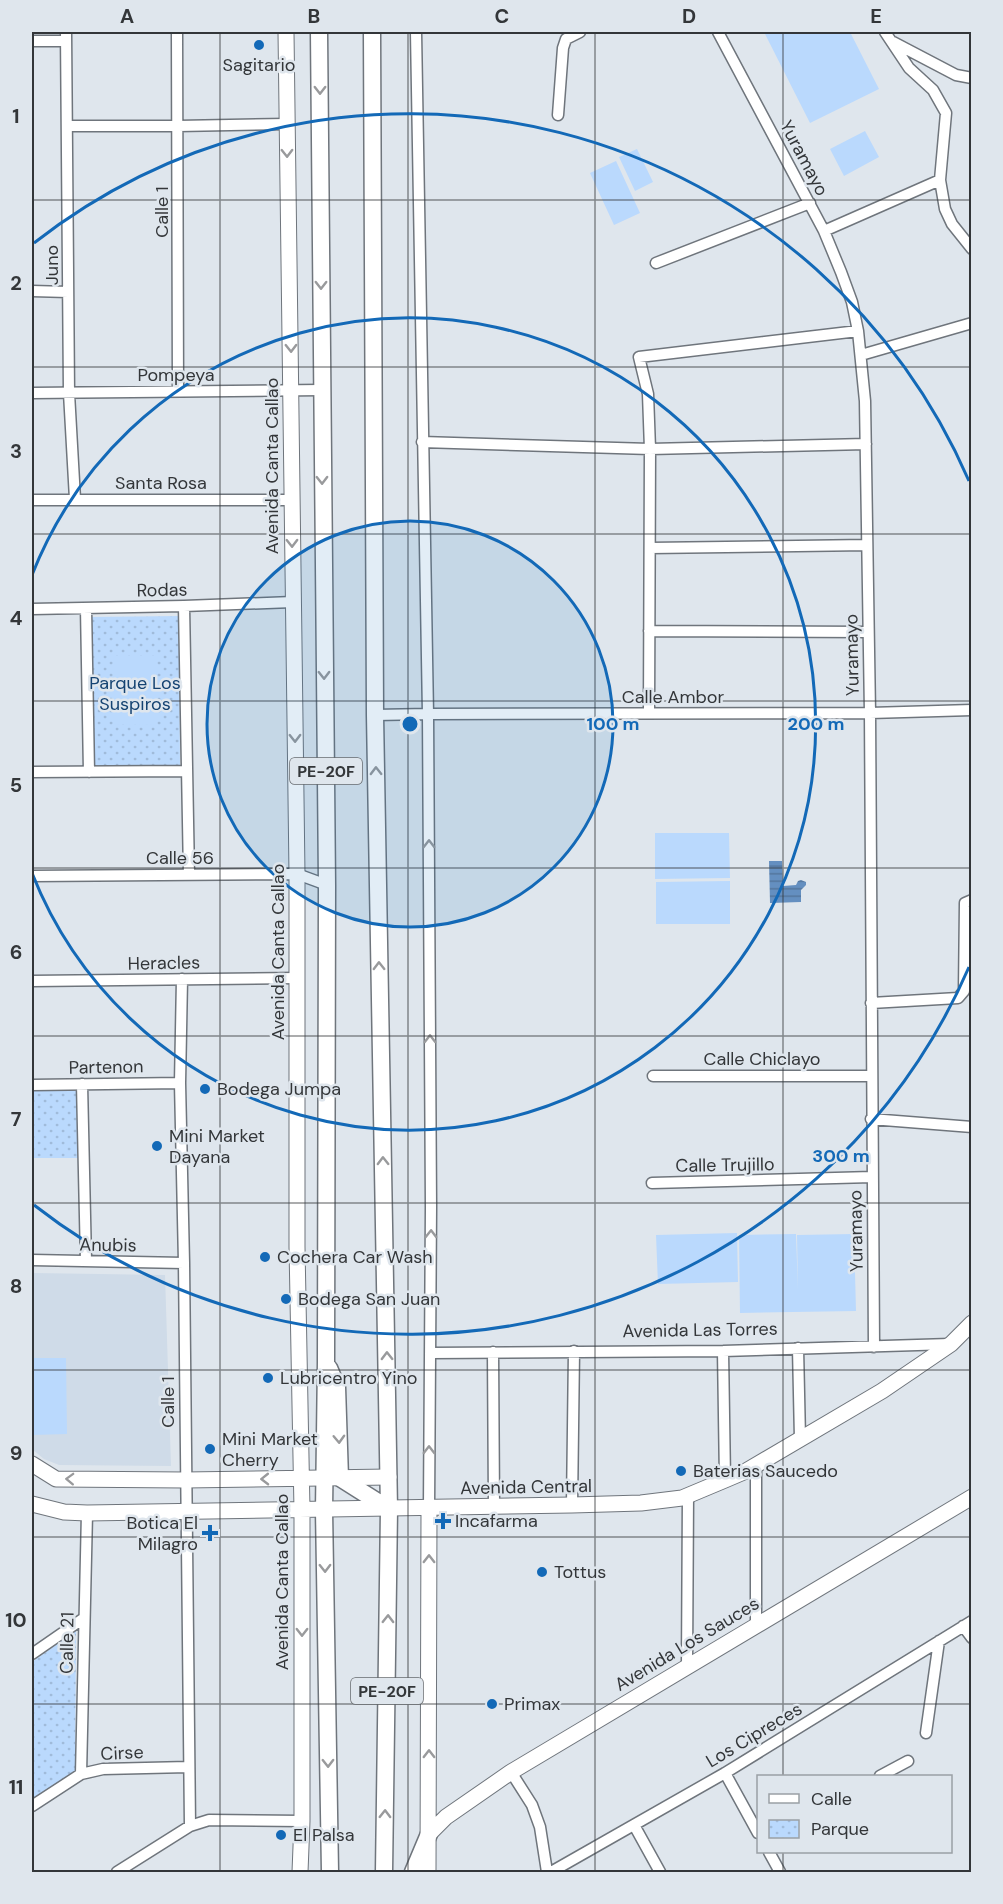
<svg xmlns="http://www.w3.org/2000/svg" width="1003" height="1904" viewBox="0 0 1003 1904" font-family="'DM Sans',sans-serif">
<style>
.built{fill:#cfdbe8}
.park{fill:url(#park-dots)}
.garden{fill:#bad9fd}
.water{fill:url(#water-rules)}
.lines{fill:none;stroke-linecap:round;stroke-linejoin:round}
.street-casing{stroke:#6f757c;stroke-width:13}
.secondary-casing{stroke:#6f757c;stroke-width:17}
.primary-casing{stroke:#6f757c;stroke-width:19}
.street{stroke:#fff;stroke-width:10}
.secondary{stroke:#fff;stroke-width:15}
.primary{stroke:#fff;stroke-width:16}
.oneway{stroke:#999a9c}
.grid{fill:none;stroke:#333639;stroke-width:1.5;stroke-opacity:0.55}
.ring{fill:none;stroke:#1369b7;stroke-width:3}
.poi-dot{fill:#1369b7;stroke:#dfe6ed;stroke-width:2}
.labels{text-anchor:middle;stroke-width:5;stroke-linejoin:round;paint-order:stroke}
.shield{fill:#dfe6ed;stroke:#676b6f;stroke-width:1.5}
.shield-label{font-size:16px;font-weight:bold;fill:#333639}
.poi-label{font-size:18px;fill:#333639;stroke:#dfe6ed;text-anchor:start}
.street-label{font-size:18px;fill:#333639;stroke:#dfe6ed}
.park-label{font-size:18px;fill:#154372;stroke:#dfe6ed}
.centre{fill:#1369b7;stroke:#dfe6ed;stroke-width:3}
.ring-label{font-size:18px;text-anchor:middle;font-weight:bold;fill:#1369b7;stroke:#dfe6ed;stroke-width:5;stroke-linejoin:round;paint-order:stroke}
.neatline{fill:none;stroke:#333639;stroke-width:2}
.grid-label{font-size:20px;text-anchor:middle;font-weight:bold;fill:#333639}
</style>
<defs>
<pattern id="park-dots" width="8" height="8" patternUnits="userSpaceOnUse" patternTransform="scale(1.5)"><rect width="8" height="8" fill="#bad9fd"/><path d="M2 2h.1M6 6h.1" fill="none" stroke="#a0bbda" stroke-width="1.8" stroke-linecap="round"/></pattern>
<pattern id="water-rules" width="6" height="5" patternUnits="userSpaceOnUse" patternTransform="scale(1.5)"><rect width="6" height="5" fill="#648fc0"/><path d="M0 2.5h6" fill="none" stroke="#53769d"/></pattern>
</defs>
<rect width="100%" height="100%" fill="#dfe6ed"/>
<path class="built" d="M 32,1273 L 165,1275 L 171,1466 L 59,1465 L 44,1459 L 32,1449 Z"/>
<path class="park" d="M 179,616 L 180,769 L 91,770 L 89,617 Z
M 32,1091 L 78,1091 L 79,1158 L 32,1158 Z
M 76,1631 L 75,1772 L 32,1800 L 32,1662 Z"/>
<path class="garden" d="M 764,32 L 850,32 L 879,89 L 810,123 Z
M 865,131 L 879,157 L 844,176 L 830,149 Z
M 637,149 L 653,182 L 635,191 L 619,157 Z
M 616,161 L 640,213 L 614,225 L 590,173 Z
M 113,656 L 156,656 L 156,725 L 113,724 Z
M 729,833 L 730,878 L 655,879 L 655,833 Z
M 730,881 L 730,924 L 656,924 L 656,882 Z
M 737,1233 L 738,1282 L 658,1284 L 656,1235 Z
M 796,1234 L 798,1290 L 797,1235 L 854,1234 L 856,1311 L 740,1313 L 739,1235 Z
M 32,1358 L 66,1358 L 67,1434 L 32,1435 Z"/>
<path class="water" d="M 769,861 L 782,861 L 783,886 L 796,885 L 798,881 L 801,880 L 806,882 L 806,885 L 801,890 L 801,902 L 770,903 Z"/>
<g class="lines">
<g class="street-casing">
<path id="street" d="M 66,32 L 69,393 L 75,499
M 177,32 L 178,392
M 416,32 L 428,714 L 431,1207 L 429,1509
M 718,32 L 824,231 L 841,272 L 852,302 L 858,331 L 865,401 L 870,713 L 874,1347
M 885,32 L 909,68 L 933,90 L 946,113 L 940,180 L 945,209 L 952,224 L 972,249
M 32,41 L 66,41
M 893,42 L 956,75 L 972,78
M 558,115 L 563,48 L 566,39 L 580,32
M 67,126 L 178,126 L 287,124
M 824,231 L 940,180
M 656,263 L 810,203
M 32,291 L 68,292
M 861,355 L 972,323
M 32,393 L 321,390
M 422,442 L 650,449 L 866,444
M 32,500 L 291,500
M 650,548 L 867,545
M 184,606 L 189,875
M 86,608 L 89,772
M 32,609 L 184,606 L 293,602
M 649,631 L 868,632
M 649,713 L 650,449 L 648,394 L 639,357 L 858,331
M 375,715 L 428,714 L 870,713 L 972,710
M 32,772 L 187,771
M 32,876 L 297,874 L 327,885
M 182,979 L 180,1083 L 184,1263 L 190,1826
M 32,981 L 298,978
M 871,1003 L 958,998 L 964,991 L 965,903 L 972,900
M 653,1076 L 871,1076
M 82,1084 L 86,1261
M 32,1085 L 180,1083
M 871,1119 L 972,1127
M 652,1183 L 872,1177
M 32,1260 L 184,1263
M 798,1348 L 800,1439
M 723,1351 L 725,1480
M 493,1352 L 494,1507
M 430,1353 L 723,1351 L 950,1344
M 572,1505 L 574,1351
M 756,1625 L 756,1465
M 963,1626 L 972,1638
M 32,1654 L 84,1618
M 687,1666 L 688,1495
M 926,1733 L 939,1641
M 511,1772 L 532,1805 L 540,1827 L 547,1872
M 725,1773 L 758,1833
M 81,1774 L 87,1513
M 880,1776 L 908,1761
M 32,1806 L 81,1774 L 103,1769 L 188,1767
M 634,1825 L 660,1872
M 769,1852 L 780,1872
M 117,1872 L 190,1826 L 209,1820 L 302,1821
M 551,1872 L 725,1773 L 972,1621"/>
</g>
<g class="secondary-casing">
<path id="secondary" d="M 286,32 L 297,874 L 297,1247 L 302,1510 L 302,1821 L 300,1872
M 32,1464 L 56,1479 L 185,1480 L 389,1477
M 32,1504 L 64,1512 L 87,1513 L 572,1505 L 641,1503 L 682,1498 L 725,1480 L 746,1471 L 882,1391 L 951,1344 L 972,1323
M 429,1834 L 446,1817 L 511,1772 L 972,1497
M 428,1872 L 429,1509"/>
</g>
<g class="primary-casing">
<path id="primary" d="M 319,32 L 327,885 L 326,1362 L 324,1510 L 330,1872
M 372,32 L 375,715 L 389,1509 L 384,1872
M 329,1368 L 337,1387 L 340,1478 L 389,1509
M 413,1872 L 429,1834"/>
</g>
<use href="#street" class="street"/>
<use href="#secondary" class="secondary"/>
<use href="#primary" class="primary"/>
</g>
<defs><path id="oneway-chevron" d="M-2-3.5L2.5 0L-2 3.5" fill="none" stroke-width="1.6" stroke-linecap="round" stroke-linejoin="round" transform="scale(1.5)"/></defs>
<g class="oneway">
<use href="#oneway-chevron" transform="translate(320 90) rotate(90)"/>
<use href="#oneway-chevron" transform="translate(287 153) rotate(89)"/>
<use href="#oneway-chevron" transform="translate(321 285) rotate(90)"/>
<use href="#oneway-chevron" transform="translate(291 348) rotate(89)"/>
<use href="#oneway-chevron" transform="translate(322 480) rotate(89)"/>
<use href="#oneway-chevron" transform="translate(292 543) rotate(89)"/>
<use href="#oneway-chevron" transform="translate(324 675) rotate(89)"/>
<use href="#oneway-chevron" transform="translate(295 738) rotate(89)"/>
<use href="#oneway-chevron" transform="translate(376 771) rotate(-91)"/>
<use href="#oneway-chevron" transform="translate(429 844) rotate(-90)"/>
<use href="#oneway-chevron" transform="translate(379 966) rotate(-91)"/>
<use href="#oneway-chevron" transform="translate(430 1039) rotate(-90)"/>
<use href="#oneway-chevron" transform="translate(383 1161) rotate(-91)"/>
<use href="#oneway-chevron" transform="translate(431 1234) rotate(-89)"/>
<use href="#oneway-chevron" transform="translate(387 1356) rotate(-91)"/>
<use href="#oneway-chevron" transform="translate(339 1439) rotate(88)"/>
<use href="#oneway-chevron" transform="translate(429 1450) rotate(-90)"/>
<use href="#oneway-chevron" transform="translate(70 1479) rotate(-178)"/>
<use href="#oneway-chevron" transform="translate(265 1479) rotate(179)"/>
<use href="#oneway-chevron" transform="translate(429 1559) rotate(-90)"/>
<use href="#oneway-chevron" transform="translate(325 1568) rotate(89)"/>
<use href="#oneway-chevron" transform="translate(388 1619) rotate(-89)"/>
<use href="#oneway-chevron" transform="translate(302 1632) rotate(90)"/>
<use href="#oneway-chevron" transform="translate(429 1754) rotate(-90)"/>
<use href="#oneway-chevron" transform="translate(328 1763) rotate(89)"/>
<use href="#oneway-chevron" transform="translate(385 1814) rotate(-89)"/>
</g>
<path class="grid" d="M 220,32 L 220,1872M 408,32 L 408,1872M 595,32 L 595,1872M 783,32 L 783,1776M 32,200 L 972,200M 32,367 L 972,367M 32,534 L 972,534M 32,701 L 972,701M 32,868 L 972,868M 32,1036 L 972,1036M 32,1203 L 972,1203M 32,1370 L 972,1370M 32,1537 L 972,1537M 32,1704 L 972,1704M 783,1852 L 783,1872"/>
<circle cx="410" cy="724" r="203" fill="#1369b7" fill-opacity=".12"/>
<g class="ring">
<circle cx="410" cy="724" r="203"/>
<path d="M32 575A406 406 0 1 1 32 873"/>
<path d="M969 967A610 610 0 0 1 34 1205M34 243A610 610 0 0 1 969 481"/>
</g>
<g class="poi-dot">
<circle cx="259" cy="45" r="6"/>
<circle cx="205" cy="1089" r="6"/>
<circle cx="157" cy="1146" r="6"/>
<circle cx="265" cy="1257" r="6"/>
<circle cx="286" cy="1299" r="6"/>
<circle cx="268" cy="1378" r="6"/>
<circle cx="210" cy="1449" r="6"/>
<circle cx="681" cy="1471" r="6"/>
<path d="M440 1512h6v6h6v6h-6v6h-6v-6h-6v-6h6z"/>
<path d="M207 1524h6v6h6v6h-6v6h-6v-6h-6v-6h6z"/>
<circle cx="542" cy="1572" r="6"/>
<circle cx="492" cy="1704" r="6"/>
<circle cx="281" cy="1835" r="6"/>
</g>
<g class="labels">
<g class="shield">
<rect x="290" y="758" width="72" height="26" rx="4.5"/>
<rect x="351" y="1678" width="72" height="26" rx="4.5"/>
</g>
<g class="shield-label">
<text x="326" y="777">PE-20F</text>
<text x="387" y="1697">PE-20F</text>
</g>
<g class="poi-label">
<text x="259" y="71" text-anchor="middle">Sagitario</text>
<text x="217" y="1095">Bodega Jumpa</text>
<text x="169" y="1142">Mini Market<tspan x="169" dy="21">Dayana</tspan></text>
<text x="277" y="1263">Cochera Car Wash</text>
<text x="298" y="1305">Bodega San Juan</text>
<text x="280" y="1384">Lubricentro Yino</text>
<text x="222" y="1445">Mini Market<tspan x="222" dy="21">Cherry</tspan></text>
<text x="693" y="1477">Baterias Saucedo</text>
<text x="455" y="1527">Incafarma</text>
<text x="198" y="1529" text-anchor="end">Botica El<tspan x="198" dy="21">Milagro</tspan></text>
<text x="554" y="1578">Tottus</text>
<text x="504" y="1710">Primax</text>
<text x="293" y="1841">El Palsa</text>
</g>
<g class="street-label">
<text transform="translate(804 158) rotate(62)" y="6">Yuramayo</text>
<text transform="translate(162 212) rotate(-90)" y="6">Calle 1</text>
<text transform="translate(52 265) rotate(-90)" y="6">Juno</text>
<text x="176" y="381">Pompeya</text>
<text transform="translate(272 466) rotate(-90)" y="6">Avenida Canta Callao</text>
<text x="161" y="489">Santa Rosa</text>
<text transform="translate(162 590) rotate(-1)" y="6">Rodas</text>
<text transform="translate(852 655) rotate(-91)" y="6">Yuramayo</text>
<text x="673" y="703">Calle Ambor</text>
<text x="180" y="864">Calle 56</text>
<text transform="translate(278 952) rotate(-90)" y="6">Avenida Canta Callao</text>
<text transform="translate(164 963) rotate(-1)" y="6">Heracles</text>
<text x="762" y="1065">Calle Chiclayo</text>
<text transform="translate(106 1067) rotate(-1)" y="6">Partenon</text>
<text transform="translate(725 1165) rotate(-1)" y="6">Calle Trujillo</text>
<text transform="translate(856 1231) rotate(-91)" y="6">Yuramayo</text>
<text transform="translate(108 1245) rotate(1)" y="6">Anubis</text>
<text transform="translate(700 1330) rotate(-1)" y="6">Avenida Las Torres</text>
<text transform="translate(168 1402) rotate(-90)" y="6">Calle 1</text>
<text transform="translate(526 1487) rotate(-1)" y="6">Avenida Central</text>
<text transform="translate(282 1582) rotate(-90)" y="6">Avenida Canta Callao</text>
<text transform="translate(67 1643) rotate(-89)" y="6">Calle 21</text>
<text transform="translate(687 1644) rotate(-31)" y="6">Avenida Los Sauces</text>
<text transform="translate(754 1735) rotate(-31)" y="6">Los Cipreces</text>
<text transform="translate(122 1753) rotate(-3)" y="6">Cirse</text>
</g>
<g class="park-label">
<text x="135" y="689">Parque Los<tspan x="135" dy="21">Suspiros</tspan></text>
</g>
</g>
<circle cx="410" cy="724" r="9" class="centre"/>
<g class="ring-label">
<text x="613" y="730">100 m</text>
<text x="816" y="730">200 m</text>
<text x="841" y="1162">300 m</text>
</g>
<rect width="1003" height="1904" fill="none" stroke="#dfe6ed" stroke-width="66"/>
<rect x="757" y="1775" width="195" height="78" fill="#dfe6ed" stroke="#9aa0a5" stroke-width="1.5"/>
<rect x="769" y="1794" width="30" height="9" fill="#ffffff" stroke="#9aa0a5" stroke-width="1.5"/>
<text x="811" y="1805" font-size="18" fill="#333639">Calle</text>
<rect x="769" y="1820" width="30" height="18" fill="url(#park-dots)" stroke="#9aa0a5" stroke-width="1.5"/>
<text x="811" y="1835" font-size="18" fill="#333639">Parque</text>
<rect x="33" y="33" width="937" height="1838" class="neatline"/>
<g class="grid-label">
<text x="127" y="23">A</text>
<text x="314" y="23">B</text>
<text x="502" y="23">C</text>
<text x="689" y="23">D</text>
<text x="876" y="23">E</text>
<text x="16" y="123">1</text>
<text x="16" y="290">2</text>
<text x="16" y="458">3</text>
<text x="16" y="625">4</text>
<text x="16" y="792">5</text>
<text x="16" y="959">6</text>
<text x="16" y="1126">7</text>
<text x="16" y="1293">8</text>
<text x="16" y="1460">9</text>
<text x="16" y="1627">10</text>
<text x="16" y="1794">11</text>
</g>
</svg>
